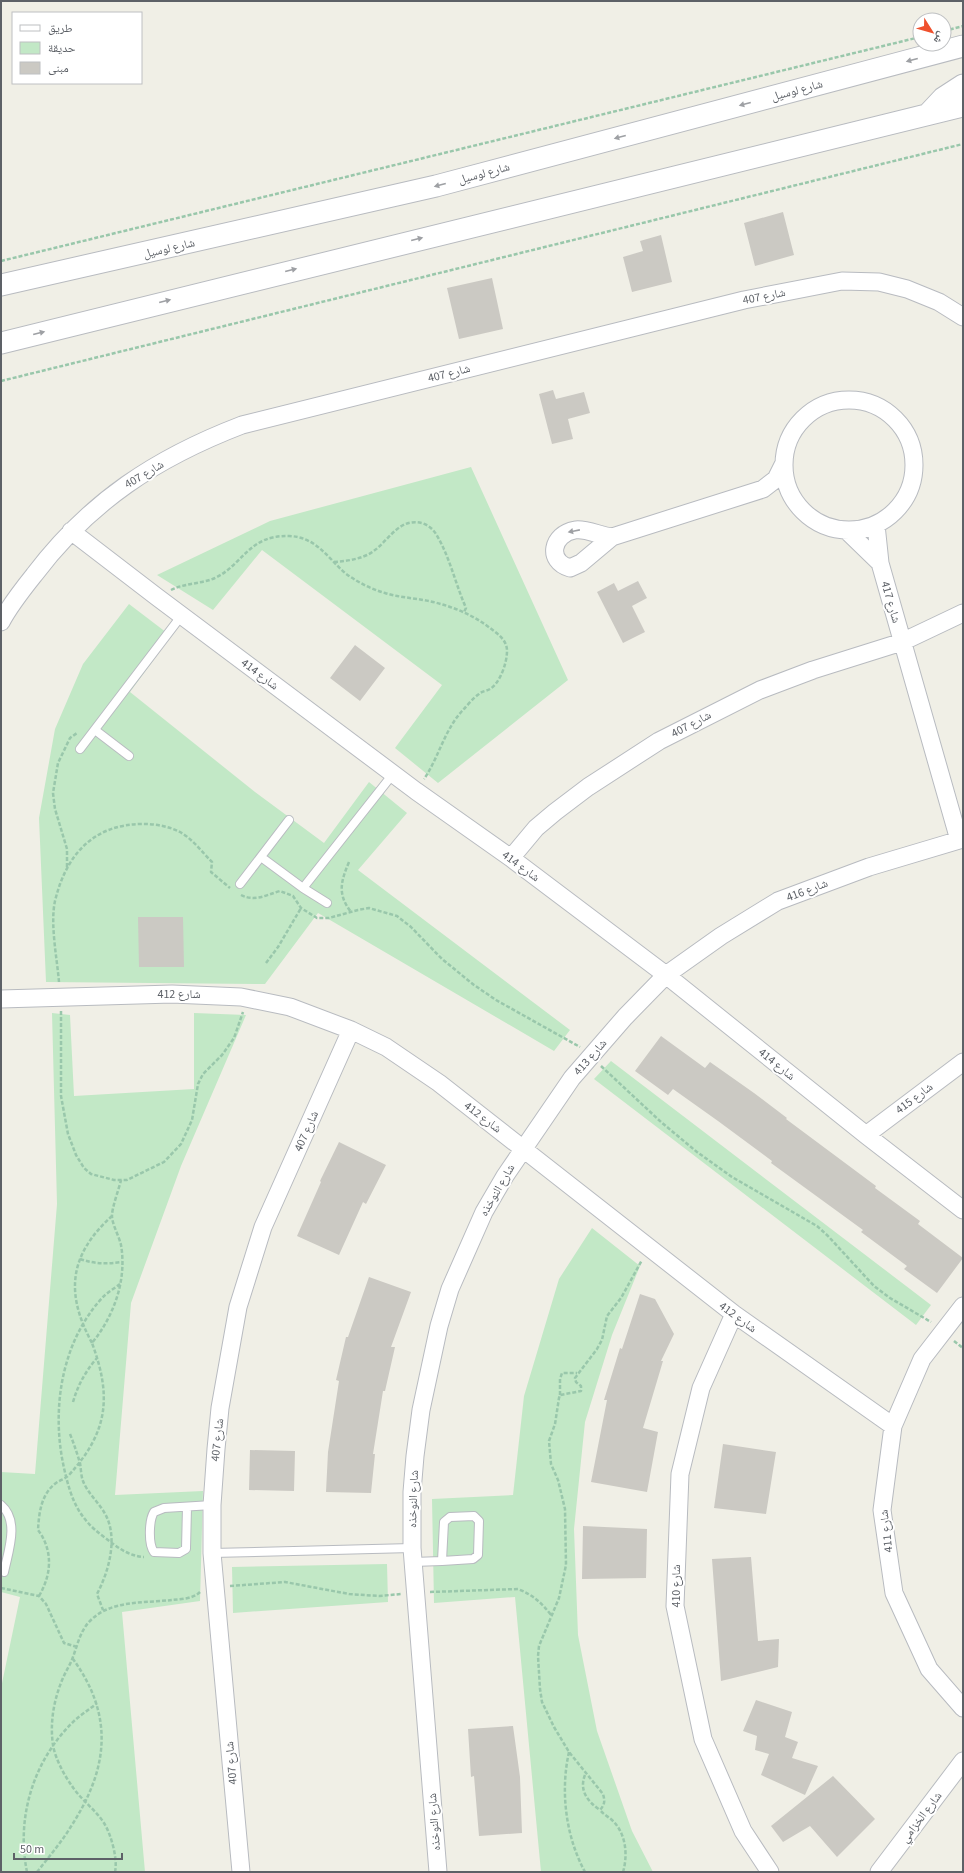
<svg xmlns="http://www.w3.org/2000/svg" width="964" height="1873" viewBox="0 0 964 1873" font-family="'Source Sans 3','Noto Naskh Arabic',sans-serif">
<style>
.green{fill:#c2e8c6}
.building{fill:#cbc9c3}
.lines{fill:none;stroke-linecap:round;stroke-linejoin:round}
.service-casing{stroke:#b8bbc0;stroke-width:10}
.minor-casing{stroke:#b8bbc0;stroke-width:19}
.tertiary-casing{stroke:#b8bbc0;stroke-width:23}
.path{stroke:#99c7ab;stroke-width:2.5;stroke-dasharray:4 2;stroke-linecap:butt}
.service{stroke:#fff;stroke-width:8}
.minor{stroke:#fff;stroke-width:17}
.tertiary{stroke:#fff;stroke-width:21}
.oneway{fill:#9ea0a4}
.labels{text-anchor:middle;stroke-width:4;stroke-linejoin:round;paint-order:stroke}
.street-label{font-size:12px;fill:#5d6167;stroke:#fff}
</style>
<rect width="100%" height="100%" fill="#f0efe6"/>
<path class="green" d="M 471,467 L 568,680 L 438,783 L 395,748 L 442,685 L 262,550 L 213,610 L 157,575 L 270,521 Z
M 129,604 L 171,636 L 130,692 L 255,792 L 324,843 L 369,782 L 407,813 L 358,870 L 570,1030 L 554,1051 L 318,913 L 265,984 L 46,982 L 39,818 L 55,729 L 83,664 Z
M 52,1013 L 70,1015 L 74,1096 L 194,1089 L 194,1013 L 246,1015 L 181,1166 L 131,1303 L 115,1495 L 203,1491 L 200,1601 L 122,1612 L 145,1872 L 1,1872 L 1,1688 L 20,1597 L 1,1592 L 1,1472 L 35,1474 L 57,1204 Z
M 611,1061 L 931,1305 L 916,1325 L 594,1079 Z
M 592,1228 L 640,1266 L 612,1335 L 585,1422 L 574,1529 L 578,1635 L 597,1731 L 632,1831 L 653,1872 L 541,1872 L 515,1597 L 434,1603 L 432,1499 L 513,1495 L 524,1396 L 559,1279 Z
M 387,1564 L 388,1602 L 233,1613 L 232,1567 Z"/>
<path class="building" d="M 783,212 L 794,255 L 755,266 L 744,223 Z
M 661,235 L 672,282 L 632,292 L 623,257 L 643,251 L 640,241 Z
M 492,278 L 503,329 L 459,339 L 447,288 Z
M 553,390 L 556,399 L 584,392 L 590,413 L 568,419 L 573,439 L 552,444 L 539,394 Z
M 638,581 L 647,598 L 632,606 L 645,632 L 623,643 L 597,592 L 614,583 L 618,591 Z
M 355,645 L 385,668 L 360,701 L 330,678 Z
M 138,917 L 183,917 L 184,967 L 139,967 Z
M 661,1036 L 705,1068 L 710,1062 L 754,1093 L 787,1118 L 786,1119 L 876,1186 L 875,1188 L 920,1221 L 918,1224 L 963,1258 L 937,1293 L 904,1269 L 907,1266 L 861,1232 L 863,1230 L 771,1163 L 772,1161 L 718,1121 L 673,1089 L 668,1095 L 635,1071 Z
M 339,1142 L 386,1165 L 366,1204 L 363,1202 L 339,1255 L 297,1236 L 321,1182 L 320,1181 Z
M 369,1277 L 411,1292 L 391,1347 L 395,1347 L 385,1391 L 383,1391 L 373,1454 L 375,1454 L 371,1493 L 326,1492 L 328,1452 L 339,1381 L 336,1380 L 346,1337 L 348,1337 Z
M 640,1294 L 655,1299 L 674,1334 L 661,1361 L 663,1361 L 643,1428 L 658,1432 L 647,1492 L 591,1482 L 607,1400 L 604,1400 L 620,1348 L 622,1349 Z
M 723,1444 L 776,1452 L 766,1514 L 714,1508 Z
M 250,1450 L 295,1451 L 294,1491 L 249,1490 Z
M 583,1526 L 647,1529 L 646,1578 L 582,1579 Z
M 751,1557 L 758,1641 L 779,1639 L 778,1667 L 721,1681 L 712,1559 Z
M 756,1700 L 792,1712 L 785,1737 L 798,1742 L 792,1758 L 818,1766 L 805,1795 L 761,1775 L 769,1754 L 755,1750 L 757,1736 L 743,1731 Z
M 513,1726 L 520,1777 L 522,1833 L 479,1836 L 474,1776 L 471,1777 L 468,1729 Z
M 833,1776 L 875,1819 L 837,1857 L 810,1826 L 783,1842 L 771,1826 Z"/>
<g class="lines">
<g class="service-casing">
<path id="service" d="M 95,730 L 129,756
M 80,749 L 182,615
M 261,857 L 303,888 L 327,903
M 240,884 L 289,820
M 303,888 L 393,774
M 1,1505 C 20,1521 8,1552 4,1572
M 187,1507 L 186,1549 L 179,1553 L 154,1552 C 148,1544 149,1520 154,1512 L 164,1508 L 212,1505
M 474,1516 L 479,1521 L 478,1555 L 473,1559 L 442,1561 L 444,1522 L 450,1517 Z
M 212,1553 L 412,1548
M 413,1562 L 442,1561"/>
</g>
<g class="minor-casing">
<path id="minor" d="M784 465a65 65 0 1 1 130 0a65 65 0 1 1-130 0Z
M 876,525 L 880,563 L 959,840
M 71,531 L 157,597 L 416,791 L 511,858 L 666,975 L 866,1135 L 963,1210
M 847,531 L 880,563
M 612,537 L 581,563 L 570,568 C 546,561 552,534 575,530 C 585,528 601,536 612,537 L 763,489 L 776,479 L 783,465
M 1,622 C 10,605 22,590 34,575 C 90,501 156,458 242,425 L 744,300 L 842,281 L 879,282 L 907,289 L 939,302 L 963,317
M 511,858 L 536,828 L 555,812 L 588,787 L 659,741 L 760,690 L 813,670 L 902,642 L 963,613
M 1,999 L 172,994 L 241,997 L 290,1007 L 351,1030 L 386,1047 L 439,1083 L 734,1314 L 893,1426
M 866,1135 L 963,1062
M 963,1306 L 922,1359 L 893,1426 L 882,1510 L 894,1593 L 929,1669 L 963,1708
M 734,1314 L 701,1388 L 680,1474 L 675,1606 L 703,1739 L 743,1831 L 770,1872
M 241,1872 L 212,1553 L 212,1505 L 216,1449 L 220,1408 L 238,1307 L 263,1227 L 351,1030
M 438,1872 L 412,1548 L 412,1492 L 415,1456 L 421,1410 L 439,1326 L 450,1289 L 484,1212 L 505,1176 L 572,1078 L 625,1017 L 666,975 L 721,936 L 778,901 L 869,867 L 963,839
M 879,1872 L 963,1761"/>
</g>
<g class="tertiary-casing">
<path id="tertiary" d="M 928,114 L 943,98 L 963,85
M 1,285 L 436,186 L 963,46
M 1,343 L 963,106"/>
</g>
<path class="path" d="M 944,31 L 963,26
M 1,261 L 920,37
M 1,381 L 963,144
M 334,562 C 345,561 356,560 367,555 C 387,546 396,517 422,523 C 428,525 433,529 436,534 C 450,557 455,583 466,608 L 464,612
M 171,590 C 185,583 201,584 215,578 C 244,564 248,535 289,536 C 316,537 327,557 345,573 C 357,582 371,589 385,593 C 401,598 417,598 433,602 C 454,607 473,615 490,628 C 498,634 507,640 507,651 C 507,663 500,683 490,689 C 487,691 482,691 479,694 C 473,698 467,706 462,711 C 444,731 439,757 424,779
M 349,862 C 341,881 337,894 351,912
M 67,867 L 67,849 L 55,809 L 53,793 L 58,763 L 70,738 L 77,733
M 241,895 C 255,902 266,895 280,891 L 293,896 L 301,908 L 317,918 L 329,918 L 358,910 L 369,908 L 397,916 L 411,927 L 442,959 L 474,985 L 496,1000 L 580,1047
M 266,963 L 278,947 L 301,908
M 59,982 C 57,958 50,924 55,901 C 66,855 93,824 143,824 C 155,824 167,826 178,831 C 191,837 202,852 212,862 L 211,872 L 230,888
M 61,1011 L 61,1096 L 68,1134 L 76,1155 L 84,1168 L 91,1174 L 114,1180 L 127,1180 L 164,1162 L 181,1144 L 192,1120 L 198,1084 L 203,1074 L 222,1055 L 234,1038 L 243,1012
M 601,1066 L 661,1122 L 697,1152 L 732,1177 L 817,1226 L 828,1236 L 874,1286 L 890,1298 L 931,1322
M 80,1259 C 95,1264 106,1264 122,1262
M 120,1284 C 115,1288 108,1292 103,1297 C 61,1342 51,1410 64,1468 C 71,1499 78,1518 104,1537 C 117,1547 128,1556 144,1557
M 954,1341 L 963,1348
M 92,1343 C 65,1293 69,1255 112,1216
M 560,1395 L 560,1379 L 562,1373 L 577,1373
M 73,1402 C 78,1385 85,1372 97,1358
M 70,1434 C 74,1444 77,1453 80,1463 C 81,1469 81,1476 83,1481 C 87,1492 98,1502 104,1512 C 119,1536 109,1571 97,1594 L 103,1610
M 230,1586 L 285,1582 L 349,1594 L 379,1596 L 401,1594
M 1,1588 L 39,1596 L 46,1604 L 64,1643 L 77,1647
M 430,1592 L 518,1589 C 533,1595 542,1603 551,1615
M 39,1596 C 52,1574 53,1550 38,1530 C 39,1513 41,1494 56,1483 C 60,1480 65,1479 69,1475 C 108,1432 112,1397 92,1343 C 114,1316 127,1280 121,1245 C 119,1236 112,1224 112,1216 C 112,1207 119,1189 121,1180
M 569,1752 C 560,1792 566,1837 585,1872
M 585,1775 C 579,1790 587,1801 600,1810
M 27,1872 C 16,1818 33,1761 73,1722 C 80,1715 89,1710 97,1703
M 37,1872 C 48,1858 60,1844 70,1828 C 108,1770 115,1717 73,1659
M 115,1872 C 118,1859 111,1834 104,1823 C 95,1809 81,1800 72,1786 C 64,1775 55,1758 53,1745 C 49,1718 56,1689 69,1666 C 77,1651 78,1632 91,1620 C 111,1600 145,1603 172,1600 C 181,1599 193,1599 200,1592
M 623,1872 C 628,1855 626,1834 613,1821 C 609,1817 604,1815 600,1810 C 605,1804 605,1801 603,1794 L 569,1752 L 554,1727 L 542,1702 L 540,1689 L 538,1656 L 539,1646 L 559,1598 L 566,1565 L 565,1509 L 558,1480 L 551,1464 L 549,1441 L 555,1424 L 559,1398 L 560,1395 L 581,1391 L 581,1386 L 576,1382 L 575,1378 L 597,1349 L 602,1340 L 607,1316 L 621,1298 L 642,1260"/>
<use href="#service" class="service"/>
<use href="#minor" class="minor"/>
<use href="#tertiary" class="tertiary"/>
</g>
<defs><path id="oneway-solid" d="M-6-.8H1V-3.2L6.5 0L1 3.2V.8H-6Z"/></defs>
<g class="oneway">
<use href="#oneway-solid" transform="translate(912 60) rotate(165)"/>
<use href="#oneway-solid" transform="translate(745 104) rotate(165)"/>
<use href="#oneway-solid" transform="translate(620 137) rotate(165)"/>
<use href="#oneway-solid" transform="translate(440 185) rotate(165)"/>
<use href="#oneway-solid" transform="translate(417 239) rotate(-14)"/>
<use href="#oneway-solid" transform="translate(291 270) rotate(-14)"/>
<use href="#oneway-solid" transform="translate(165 301) rotate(-14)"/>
<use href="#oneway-solid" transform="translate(39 333) rotate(-14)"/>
<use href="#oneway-solid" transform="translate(574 531) rotate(169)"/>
</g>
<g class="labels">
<g class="street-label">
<text transform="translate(797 90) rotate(-15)" y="4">شارع لوسيل</text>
<text transform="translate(484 173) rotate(-15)" y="4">شارع لوسيل</text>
<text transform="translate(169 248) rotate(-13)" y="4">شارع لوسيل</text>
<text transform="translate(764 296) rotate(-11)" y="4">شارع 407</text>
<text transform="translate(449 373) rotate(-14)" y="4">شارع 407</text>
<text transform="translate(144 474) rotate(-31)" y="4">شارع 407</text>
<text transform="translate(891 602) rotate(74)" y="4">شارع 417</text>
<text transform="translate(260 674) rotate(37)" y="4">شارع 414</text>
<text transform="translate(691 724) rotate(-28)" y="4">شارع 407</text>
<text transform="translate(521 866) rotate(36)" y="4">شارع 414</text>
<text transform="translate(807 890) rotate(-21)" y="4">شارع 416</text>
<text x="179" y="998">شارع 412</text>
<text transform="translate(590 1057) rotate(-49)" y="4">شارع 413</text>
<text transform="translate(777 1064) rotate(39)" y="4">شارع 414</text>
<text transform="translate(914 1098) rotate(-37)" y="4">شارع 415</text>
<text transform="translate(483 1117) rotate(37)" y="4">شارع 412</text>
<text transform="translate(306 1131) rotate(-66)" y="4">شارع 407</text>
<text transform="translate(497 1190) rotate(-60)" y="4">شارع النوخذه</text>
<text transform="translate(738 1317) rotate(36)" y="4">شارع 412</text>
<text transform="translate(217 1440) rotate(-84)" y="4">شارع 407</text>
<text transform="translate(413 1499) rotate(-88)" y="4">شارع النوخذه</text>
<text transform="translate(886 1531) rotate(-97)" y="4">شارع 411</text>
<text transform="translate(676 1586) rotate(-90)" y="4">شارع 410</text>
<text transform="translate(231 1763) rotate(-95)" y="4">شارع 407</text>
<text transform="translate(921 1817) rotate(-53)" y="4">شارع الخزامي</text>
<text transform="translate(434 1822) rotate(-94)" y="4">شارع النوخذه</text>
</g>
</g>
<rect width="964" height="1873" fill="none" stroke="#5d6167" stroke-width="4"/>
<rect x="12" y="12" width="130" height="72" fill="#ffffff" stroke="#bec0c2"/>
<rect x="20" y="25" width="20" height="6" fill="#ffffff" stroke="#bec0c2"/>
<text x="48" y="32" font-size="12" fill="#5d6167">طريق</text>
<rect x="20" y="42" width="20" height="12" fill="#c2e8c6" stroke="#bec0c2"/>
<text x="48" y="52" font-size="12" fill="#5d6167">حديقة</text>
<rect x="20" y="62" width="20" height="12" fill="#cbc9c3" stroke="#bec0c2"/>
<text x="48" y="72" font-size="12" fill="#5d6167">مبنى</text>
<g transform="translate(932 32) rotate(127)"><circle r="19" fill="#ffffff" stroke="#bec0c2"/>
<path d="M0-3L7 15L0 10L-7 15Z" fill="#ef502d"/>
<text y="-6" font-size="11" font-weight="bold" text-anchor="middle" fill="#5d6167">ش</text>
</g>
<path d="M14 1853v6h108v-6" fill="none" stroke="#5d6167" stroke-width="2"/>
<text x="20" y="1853" font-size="12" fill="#5d6167" stroke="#ffffff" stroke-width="3" paint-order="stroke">50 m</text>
</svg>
